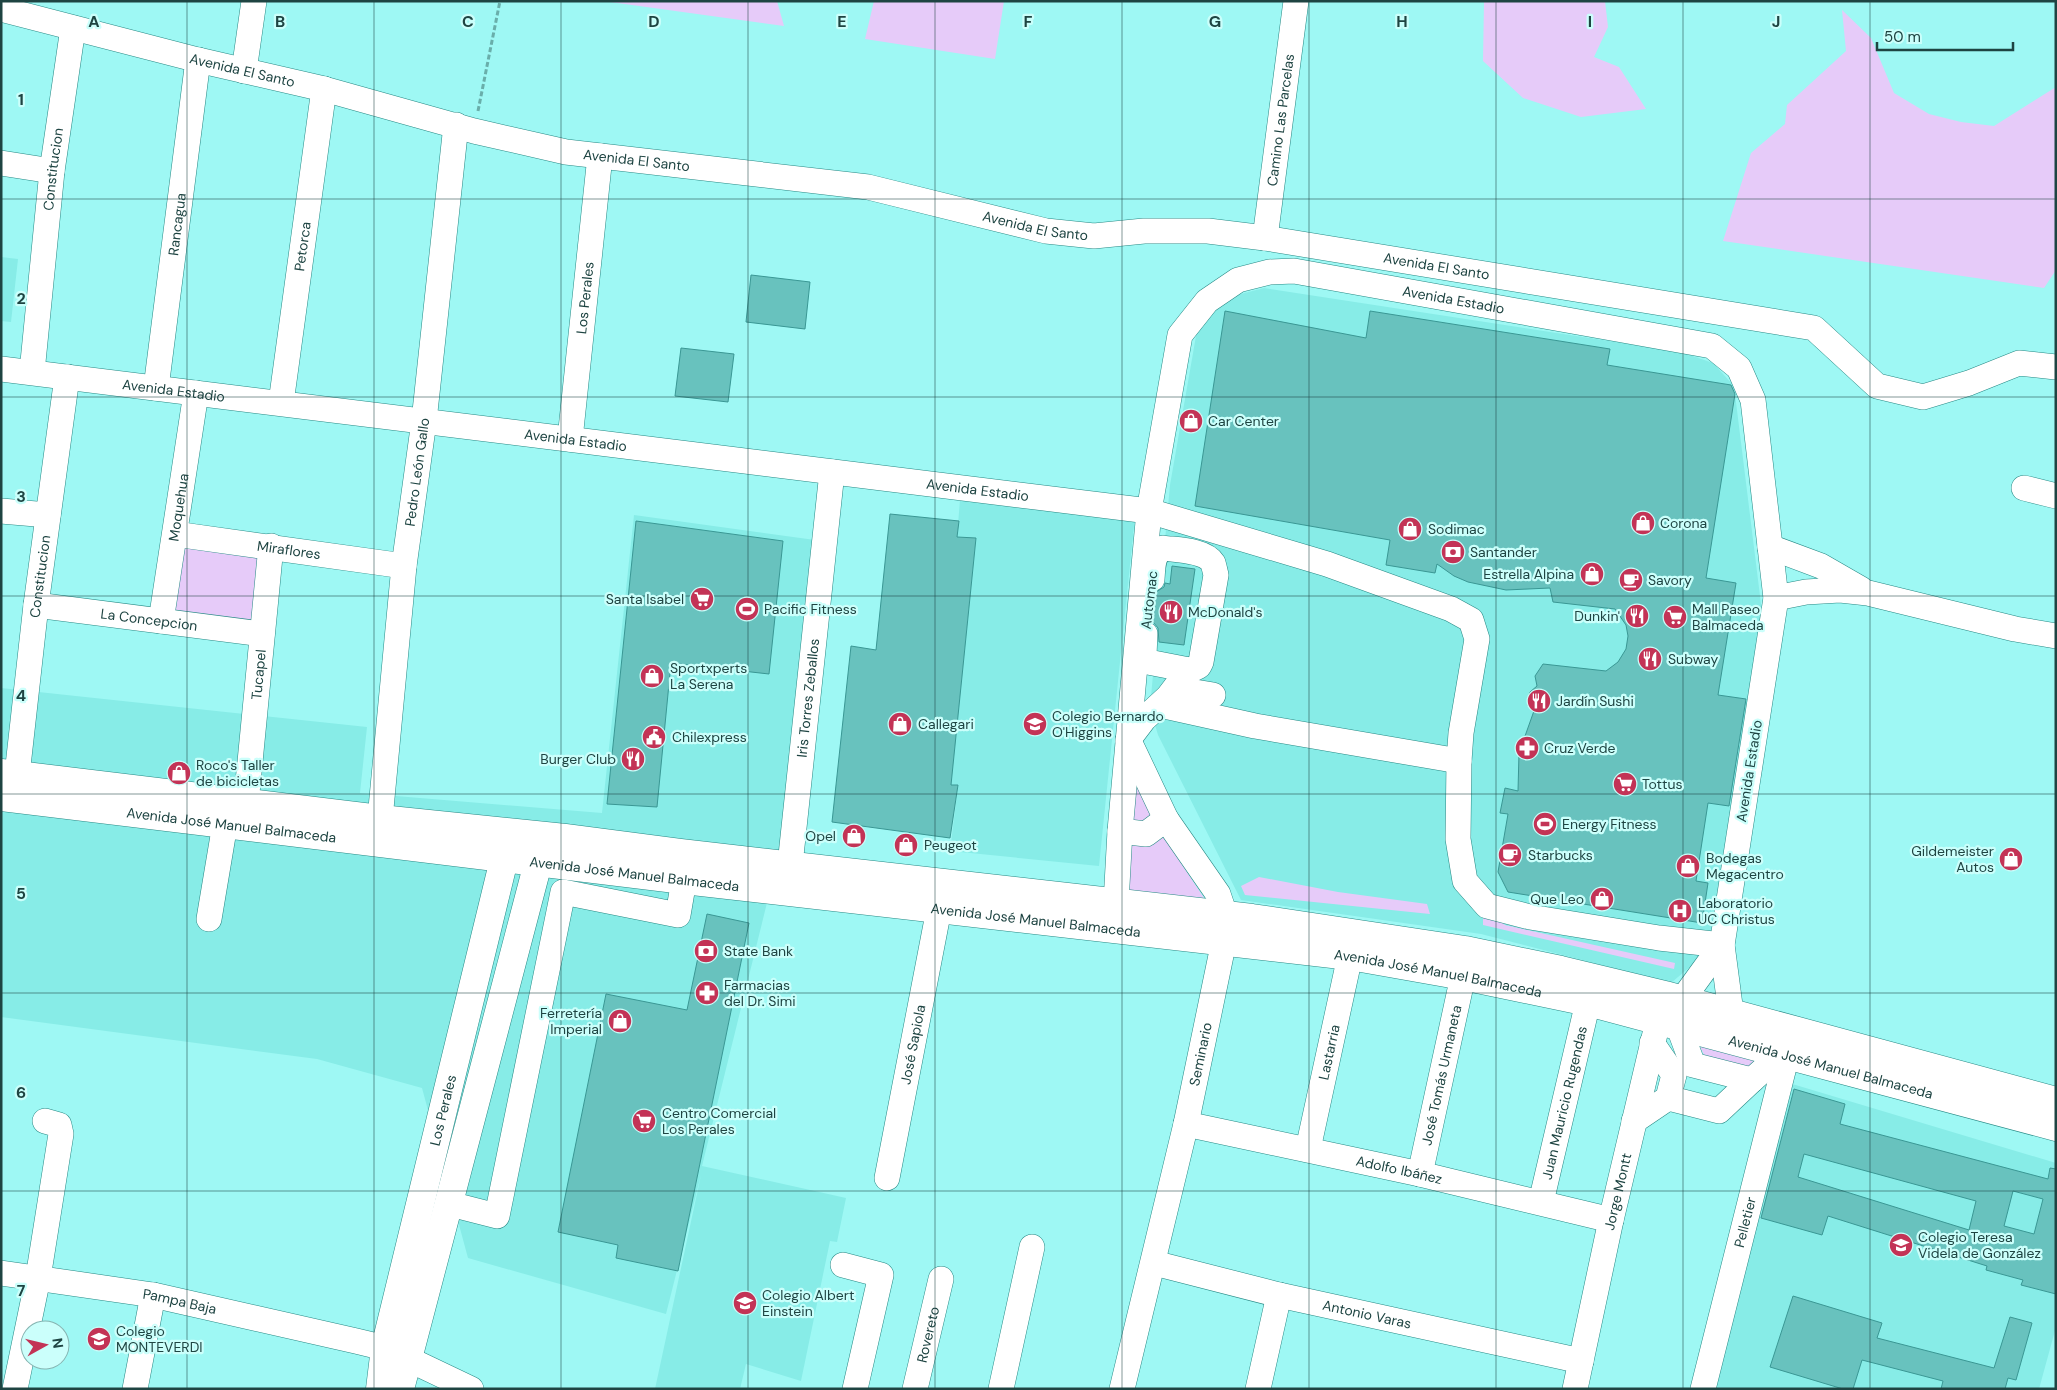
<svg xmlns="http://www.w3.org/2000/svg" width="2057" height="1390" viewBox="0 0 2057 1390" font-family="'DM Sans',sans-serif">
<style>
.built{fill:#87ece7}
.green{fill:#e6cbf9}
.building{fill:#68c2be;stroke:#3a9794;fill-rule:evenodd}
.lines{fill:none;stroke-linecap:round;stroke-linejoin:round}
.minor-casing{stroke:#278985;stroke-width:26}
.major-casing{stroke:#278985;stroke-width:29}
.path{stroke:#69aeaa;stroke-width:3;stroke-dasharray:5 2.5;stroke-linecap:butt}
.minor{stroke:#fff;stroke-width:25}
.major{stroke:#fff;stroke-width:28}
.grid{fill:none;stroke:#1e4442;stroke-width:1;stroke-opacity:0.55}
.labels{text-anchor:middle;stroke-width:4.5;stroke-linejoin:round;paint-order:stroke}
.street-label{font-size:14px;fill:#1e4442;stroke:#cbfffb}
.poi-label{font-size:14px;fill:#1e4442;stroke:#cbfffb;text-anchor:start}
.grid-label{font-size:16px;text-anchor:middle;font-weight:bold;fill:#1e4442;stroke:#cbfffb;stroke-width:4.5;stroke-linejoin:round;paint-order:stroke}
</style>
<rect width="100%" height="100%" fill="#9ef8f4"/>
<path class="built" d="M 1,257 L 18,259 L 11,322 L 1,321 Z
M 1264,288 L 1681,352 L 1713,363 L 1734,386 L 1762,612 L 1720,941 L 1671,983 L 1481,934 L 1241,900 L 1158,735 L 1150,708 L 1170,485 L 1196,336 L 1209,312 L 1233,296 Z
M 960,500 L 1135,516 L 1099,866 L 950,851 L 958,786 L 951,785 L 976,539 L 957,537 Z
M 634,515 L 815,540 L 784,834 L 702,1166 L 846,1198 L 837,1242 L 830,1241 L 801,1381 L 746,1364 L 740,1389 L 655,1389 L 701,1175 L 666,1314 L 468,1258 L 422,1088 L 317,1059 L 1,1017 L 1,688 L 367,727 L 360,793 L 602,813 Z
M 1789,1083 L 2056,1163 L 2056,1327 L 2039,1389 L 1708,1389 Z"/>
<path class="green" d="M 603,1 L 777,1 L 784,26 Z
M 874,1 L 1004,1 L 995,59 L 865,39 Z
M 1484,1 L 1605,1 L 1608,27 L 1594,57 L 1619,67 L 1646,109 L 1581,117 L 1523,98 L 1483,61 Z
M 1842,10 L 1871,38 L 1894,93 L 1929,114 L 1961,122 L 1994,126 L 2056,87 L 2056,270 L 2044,288 L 1723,241 L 1751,153 L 1785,124 L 1787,105 L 1846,51 Z
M 182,541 L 268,556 L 255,627 L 174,616 Z
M 1130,763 L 1153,820 L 1143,825 L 1130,821 Z
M 1160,831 L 1204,898 L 1124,893 L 1125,838 Z
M 1259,877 L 1338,892 L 1427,904 L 1430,914 L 1245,895 L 1241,886 Z
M 1493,915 L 1505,925 L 1675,963 L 1674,969 L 1483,925 L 1483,917 Z
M 1695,1036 L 1768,1055 L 1753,1068 L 1704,1055 Z"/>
<path class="building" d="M 751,275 L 810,282 L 805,329 L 746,322 Z
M 1225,311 L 1366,338 L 1370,311 L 1610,349 L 1607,365 L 1731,385 L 1735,394 L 1706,578 L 1736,583 L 1718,695 L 1746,699 L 1729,806 L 1708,803 L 1696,881 L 1708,883 L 1702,923 L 1508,892 L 1498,872 L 1508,814 L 1500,813 L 1505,788 L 1518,791 L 1519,753 L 1535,708 L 1528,706 L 1530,692 L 1537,686 L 1535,676 L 1543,664 L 1606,671 L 1618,662 L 1626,649 L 1628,636 L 1626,625 L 1615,609 L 1553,602 L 1550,588 L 1506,590 L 1468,582 L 1454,576 L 1437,564 L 1435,573 L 1386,565 L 1390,540 L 1195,506 Z
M 681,348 L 734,354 L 728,402 L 675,396 Z
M 890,514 L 959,521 L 957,537 L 976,538 L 951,785 L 958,785 L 950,838 L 832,822 L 851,646 L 876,650 Z
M 636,521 L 783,541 L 769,674 L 671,663 L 657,807 L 607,804 Z
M 1172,566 L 1195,569 L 1184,645 L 1159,642 L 1158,628 L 1153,622 L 1156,592 L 1164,587 L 1165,583 L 1170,584 Z
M 707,914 L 749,923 L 678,1271 L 616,1258 L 618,1245 L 558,1232 L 606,994 L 687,1010 Z
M 1794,1089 L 1845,1104 L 1840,1124 L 2048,1179 L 2050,1168 L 2056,1169 L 2056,1294 L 2021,1285 L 2023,1280 L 1986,1270 L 1987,1266 L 1828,1216 L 1822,1235 L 1761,1218 ZM 1804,1154 L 1976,1201 L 1969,1230 L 1798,1177 ZM 2013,1191 L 2043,1199 L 2034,1234 L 2004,1226 Z
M 1793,1296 L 1882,1323 L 1877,1338 L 1994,1368 L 2010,1317 L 2032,1323 L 2016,1380 L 2008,1378 L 2005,1389 L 1941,1389 L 1943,1381 L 1862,1360 L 1853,1389 L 1843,1389 L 1770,1367 Z"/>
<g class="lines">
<g class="minor-casing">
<g id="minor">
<path id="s1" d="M 1,9 L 198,60 L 324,89 L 474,131 L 566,152 L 868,187 L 1046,231 L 1094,236 L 1144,231 L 1208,231 L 1265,238 L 1814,328 L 1877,386 L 1923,397 L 1969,383 L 2019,363 L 2056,367"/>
<path d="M 244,71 L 254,1"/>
<path d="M 1,163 L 52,171"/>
<path id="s2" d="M 1265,238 L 1296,1"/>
<path id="s3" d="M 1,369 L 1149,511 L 1327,564 L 1451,609 L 1471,620 L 1477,639 L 1461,733 L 1459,761 L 1458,839 L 1465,881 L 1487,906 L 1530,917 L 1659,938 L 1722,945"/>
<path id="s4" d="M 32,372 L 52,171 L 73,28"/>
<path id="s5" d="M 156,388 L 198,60"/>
<path id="s6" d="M 281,403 L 324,89"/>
<path id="s7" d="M 570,439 L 600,156"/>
<path d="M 2024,488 L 2056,496"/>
<path d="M 1,511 L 48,515"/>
<path id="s8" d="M 175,534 L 404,566"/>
<path d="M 1770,547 L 1821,566 L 1861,589"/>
<path d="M 1776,598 L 1806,592 L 1840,590 L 1868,593 L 2015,629 L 2056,636"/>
<path id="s9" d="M 36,605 L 262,634"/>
<path id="s10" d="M 161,621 L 196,393"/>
<path d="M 1145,634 L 1144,655 L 1148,662 L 1189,670"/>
<path d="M 1180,682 L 1189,691 L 1213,695"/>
<path d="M 1160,705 L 1255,726 L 1459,761"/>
<path d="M 1128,740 L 1144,719 L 1168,697 L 1187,672 L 1199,666 L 1201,662 L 1216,575 C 1215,571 1214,566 1213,563 C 1205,550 1177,550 1163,548 C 1152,554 1153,568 1152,579"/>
<path id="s11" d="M 17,775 L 36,605 L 67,377"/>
<path id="s12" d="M 246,803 L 271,546"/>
<path id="s13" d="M 380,819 L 404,566 L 424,421 L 456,125"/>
<path d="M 1120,831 L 1146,834 L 1166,819"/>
<path id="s14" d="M 790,865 L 832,472"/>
<path id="s15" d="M 1116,903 L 1120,831 L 1149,511 L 1180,335 L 1207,301 L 1238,280 L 1269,272 L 1294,271 L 1712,346 L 1739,368 L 1753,400 L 1776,598 L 1722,945 L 1731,1013"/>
<path d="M 209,919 L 225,824"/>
<path d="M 1682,1000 L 1722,945"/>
<path d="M 1678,1025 L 1693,1065 L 1752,1080 L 1782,1053"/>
<path d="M 1668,1098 L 1719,1111 L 1752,1080"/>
<path d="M 1634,1121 L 1668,1098 L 1674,1075 L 1652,1043"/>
<path id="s16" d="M 1186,1124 L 1420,1174 L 1611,1220"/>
<path id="s17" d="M 1308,1149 L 1350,956"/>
<path id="s18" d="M 1420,1174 L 1463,976"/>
<path id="s19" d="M 887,1178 L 939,909"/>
<path id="s20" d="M 1541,1202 L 1588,1002"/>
<path d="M 450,1204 L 497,1216 L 563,892 L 678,915 L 684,880"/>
<path id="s21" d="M 1154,1263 L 1279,1295 L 1581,1361"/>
<path d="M 843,1265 L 881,1275 L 855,1389"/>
<path id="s22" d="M 1,1273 L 153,1295 L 356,1341 L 385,1348 L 471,1389"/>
<path d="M 15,1389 L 38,1278 L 61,1134 L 59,1125 L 45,1121"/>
<path d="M 135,1389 L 153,1295"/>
<path id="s23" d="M 915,1389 L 941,1279"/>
<path d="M 1001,1389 L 1032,1247"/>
<path id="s24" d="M 1122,1389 L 1186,1124 L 1224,941 L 1225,915 L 1218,894 L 1166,819 L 1129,741"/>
<path d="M 1258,1389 L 1279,1295"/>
<path id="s25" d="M 1575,1389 L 1611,1220 L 1663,1000"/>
<path id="s26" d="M 1703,1389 L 1787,1055"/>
</g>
</g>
<g class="major-casing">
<g id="major">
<path d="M 1,773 L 380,819 L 565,838 L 680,853 L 1252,918 L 1465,950 L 1561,970 L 1665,995 L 2056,1101"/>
<path id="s27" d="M 1,797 L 684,880 L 1350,956 L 1463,976 L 1588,1002 L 2056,1127"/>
<path id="s28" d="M 380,1389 L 385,1348 L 509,839"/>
<path d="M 400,1389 L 543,844"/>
</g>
</g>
<path class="path" d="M 478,111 L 500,1"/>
<use href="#minor" class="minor"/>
<use href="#major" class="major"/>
</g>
<path class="grid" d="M 187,1 L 187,1389M 374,1 L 374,1389M 561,1 L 561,1389M 748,1 L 748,1389M 935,1 L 935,1389M 1122,1 L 1122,1389M 1309,1 L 1309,1389M 1496,1 L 1496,1389M 1683,1 L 1683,1389M 1870,1 L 1870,1389M 1,199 L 2056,199M 1,397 L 2056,397M 1,596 L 2056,596M 1,794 L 2056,794M 1,993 L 2056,993M 1,1191 L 2056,1191"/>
<defs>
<g id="shop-disc" transform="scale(1.25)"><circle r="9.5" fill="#c33356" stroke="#cbfffb"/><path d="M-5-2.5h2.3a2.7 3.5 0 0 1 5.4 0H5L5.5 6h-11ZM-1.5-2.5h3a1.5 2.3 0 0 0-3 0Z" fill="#fff"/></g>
<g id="bank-disc" transform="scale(1.25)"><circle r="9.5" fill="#c33356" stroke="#cbfffb"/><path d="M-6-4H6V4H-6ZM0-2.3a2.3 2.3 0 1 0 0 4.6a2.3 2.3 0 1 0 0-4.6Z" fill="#fff"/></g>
<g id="cafe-disc" transform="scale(1.25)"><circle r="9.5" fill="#c33356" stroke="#cbfffb"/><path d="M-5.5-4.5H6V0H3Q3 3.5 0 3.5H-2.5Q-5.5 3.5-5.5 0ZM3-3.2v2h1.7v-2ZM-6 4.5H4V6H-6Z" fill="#fff"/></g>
<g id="supermarket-disc" transform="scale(1.25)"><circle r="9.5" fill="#c33356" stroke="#cbfffb"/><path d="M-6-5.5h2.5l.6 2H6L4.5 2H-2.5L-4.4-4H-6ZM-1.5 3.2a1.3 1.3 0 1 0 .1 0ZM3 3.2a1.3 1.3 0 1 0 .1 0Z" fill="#fff"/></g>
<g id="stadium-disc" transform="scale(1.25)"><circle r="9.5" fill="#c33356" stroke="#cbfffb"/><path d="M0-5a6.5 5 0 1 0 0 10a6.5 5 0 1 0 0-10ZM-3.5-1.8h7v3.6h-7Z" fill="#fff"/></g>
<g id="restaurant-disc" transform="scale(1.25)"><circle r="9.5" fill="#c33356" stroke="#cbfffb"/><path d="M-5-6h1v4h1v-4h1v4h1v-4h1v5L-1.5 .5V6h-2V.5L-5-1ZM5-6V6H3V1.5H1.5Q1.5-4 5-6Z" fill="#fff"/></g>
<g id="school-disc" transform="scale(1.25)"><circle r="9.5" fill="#c33356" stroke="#cbfffb"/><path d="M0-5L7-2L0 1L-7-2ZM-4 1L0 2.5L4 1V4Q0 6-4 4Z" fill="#fff"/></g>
<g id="civic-disc" transform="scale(1.25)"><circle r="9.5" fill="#c33356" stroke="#cbfffb"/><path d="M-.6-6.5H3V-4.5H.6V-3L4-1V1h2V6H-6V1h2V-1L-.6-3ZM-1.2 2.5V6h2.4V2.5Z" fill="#fff"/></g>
<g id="pharmacy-disc" transform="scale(1.25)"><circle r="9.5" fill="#c33356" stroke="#cbfffb"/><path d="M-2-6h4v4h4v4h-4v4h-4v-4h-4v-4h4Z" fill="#fff"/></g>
<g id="hospital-disc" transform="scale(1.25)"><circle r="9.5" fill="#c33356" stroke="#cbfffb"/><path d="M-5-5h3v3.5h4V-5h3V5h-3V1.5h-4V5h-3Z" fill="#fff"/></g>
</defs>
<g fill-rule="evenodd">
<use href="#shop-disc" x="1191" y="421"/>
<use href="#shop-disc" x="1643" y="523"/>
<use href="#shop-disc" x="1410" y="529"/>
<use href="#bank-disc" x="1453" y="552"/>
<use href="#shop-disc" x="1592" y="574"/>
<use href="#cafe-disc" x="1631" y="580"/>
<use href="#supermarket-disc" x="702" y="599"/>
<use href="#stadium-disc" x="747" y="609"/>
<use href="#restaurant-disc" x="1171" y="612"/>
<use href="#restaurant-disc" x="1637" y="616"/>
<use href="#supermarket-disc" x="1675" y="617"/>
<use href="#restaurant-disc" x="1650" y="659"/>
<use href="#shop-disc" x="652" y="676"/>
<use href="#restaurant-disc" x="1539" y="701"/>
<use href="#shop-disc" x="900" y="724"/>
<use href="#school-disc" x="1035" y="724"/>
<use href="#civic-disc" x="654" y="737"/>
<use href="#pharmacy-disc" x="1527" y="748"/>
<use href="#restaurant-disc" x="633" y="759"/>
<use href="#shop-disc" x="179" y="773"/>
<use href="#supermarket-disc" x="1625" y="784"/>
<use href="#stadium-disc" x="1545" y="824"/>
<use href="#shop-disc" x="854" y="836"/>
<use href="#shop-disc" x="906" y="845"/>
<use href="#cafe-disc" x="1510" y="855"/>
<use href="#shop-disc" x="2011" y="859"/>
<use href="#shop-disc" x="1688" y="866"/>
<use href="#shop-disc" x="1602" y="899"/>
<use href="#hospital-disc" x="1680" y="911"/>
<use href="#bank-disc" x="706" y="951"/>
<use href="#pharmacy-disc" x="707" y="993"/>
<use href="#shop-disc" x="620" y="1021"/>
<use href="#supermarket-disc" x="644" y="1121"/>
<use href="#school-disc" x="1901" y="1245"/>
<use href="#school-disc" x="745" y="1303"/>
<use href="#school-disc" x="99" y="1339"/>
</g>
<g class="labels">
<g class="street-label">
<text dy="5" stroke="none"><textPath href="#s1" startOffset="249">Avenida El Santo</textPath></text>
<text dy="5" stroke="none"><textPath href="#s2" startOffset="119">Camino Las Parcelas</textPath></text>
<text dy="5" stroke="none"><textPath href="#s1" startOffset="654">Avenida El Santo</textPath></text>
<text dy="5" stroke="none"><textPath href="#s4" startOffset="204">Constitucion</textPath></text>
<text dy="5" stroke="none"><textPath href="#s5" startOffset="165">Rancagua</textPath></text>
<text dy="5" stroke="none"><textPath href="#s1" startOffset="1059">Avenida El Santo</textPath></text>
<text dy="5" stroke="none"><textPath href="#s6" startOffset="158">Petorca</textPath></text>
<text dy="5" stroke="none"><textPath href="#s1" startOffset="1464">Avenida El Santo</textPath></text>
<text dy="5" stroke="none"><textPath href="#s7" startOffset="142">Los Perales</textPath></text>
<text dy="5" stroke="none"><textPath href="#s15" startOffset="872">Avenida Estadio</textPath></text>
<text dy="5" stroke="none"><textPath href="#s3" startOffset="174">Avenida Estadio</textPath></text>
<text dy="5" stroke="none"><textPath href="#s3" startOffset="579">Avenida Estadio</textPath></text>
<text dy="5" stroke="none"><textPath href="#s13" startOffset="349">Pedro León Gallo</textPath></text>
<text dy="5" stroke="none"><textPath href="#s3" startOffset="984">Avenida Estadio</textPath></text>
<text dy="5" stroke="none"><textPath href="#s10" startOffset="115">Moquehua</textPath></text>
<text dy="5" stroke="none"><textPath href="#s8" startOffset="115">Miraflores</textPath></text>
<text dy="5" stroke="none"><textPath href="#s11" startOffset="200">Constitucion</textPath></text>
<text transform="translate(1149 600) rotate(-83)" y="5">Automac</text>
<text dy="5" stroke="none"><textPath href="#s9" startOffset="114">La Concepcion</textPath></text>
<text dy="5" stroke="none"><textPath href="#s12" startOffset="129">Tucapel</textPath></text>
<text dy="5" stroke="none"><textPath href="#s14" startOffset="168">Iris Torres Zeballos</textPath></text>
<text transform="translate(1749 771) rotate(-81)" y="5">Avenida Estadio</text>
<text dy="5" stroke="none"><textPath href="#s27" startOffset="232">Avenida José Manuel Balmaceda</textPath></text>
<text dy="5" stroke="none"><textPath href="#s27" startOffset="638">Avenida José Manuel Balmaceda</textPath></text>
<text dy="5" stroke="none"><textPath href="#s27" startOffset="1042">Avenida José Manuel Balmaceda</textPath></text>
<text dy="5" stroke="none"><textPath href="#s27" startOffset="1448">Avenida José Manuel Balmaceda</textPath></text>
<text dy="5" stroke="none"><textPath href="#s19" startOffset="136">José Sapiola</textPath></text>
<text dy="5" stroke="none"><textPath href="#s17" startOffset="99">Lastarria</textPath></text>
<text dy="5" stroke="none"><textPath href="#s24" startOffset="344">Seminario</textPath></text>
<text dy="5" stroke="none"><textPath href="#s27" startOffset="1852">Avenida José Manuel Balmaceda</textPath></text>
<text dy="5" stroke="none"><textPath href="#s18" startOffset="101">José Tomás Urmaneta</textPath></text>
<text dy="5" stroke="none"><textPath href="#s20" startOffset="102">Juan Mauricio Rugendas</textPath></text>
<text dy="5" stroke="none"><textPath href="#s28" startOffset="286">Los Perales</textPath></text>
<text dy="5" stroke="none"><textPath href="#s16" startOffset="218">Adolfo Ibáñez</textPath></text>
<text dy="5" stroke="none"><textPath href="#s25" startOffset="202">Jorge Montt</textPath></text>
<text dy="5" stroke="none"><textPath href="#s26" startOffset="172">Pelletier</textPath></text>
<text dy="5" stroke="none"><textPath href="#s22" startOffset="181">Pampa Baja</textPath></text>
<text dy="5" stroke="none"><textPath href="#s21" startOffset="219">Antonio Varas</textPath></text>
<text dy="5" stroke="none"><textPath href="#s23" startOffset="56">Rovereto</textPath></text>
</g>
<g class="poi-label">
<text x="1208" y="426">Car Center</text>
<text x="1660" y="528">Corona</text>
<text x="1428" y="534">Sodimac</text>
<text x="1470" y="557">Santander</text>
<text x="1574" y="579" text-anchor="end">Estrella Alpina</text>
<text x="1648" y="585">Savory</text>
<text x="684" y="604" text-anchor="end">Santa Isabel</text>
<text x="764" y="614">Pacific Fitness</text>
<text x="1692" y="614">Mall Paseo<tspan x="1692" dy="16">Balmaceda</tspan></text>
<text x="1188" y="617">McDonald's</text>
<text x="1620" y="621" text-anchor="end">Dunkin'</text>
<text x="1668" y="664">Subway</text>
<text x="670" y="673">Sportxperts<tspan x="670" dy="16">La Serena</tspan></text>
<text x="1556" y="706">Jardín Sushi</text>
<text x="1052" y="721">Colegio Bernardo<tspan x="1052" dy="16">O'Higgins</tspan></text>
<text x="918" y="729">Callegari</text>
<text x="672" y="742">Chilexpress</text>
<text x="1544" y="753">Cruz Verde</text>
<text x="616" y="764" text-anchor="end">Burger Club</text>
<text x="196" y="770">Roco's Taller<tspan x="196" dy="16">de bicicletas</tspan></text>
<text x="1642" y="789">Tottus</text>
<text x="1562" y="829">Energy Fitness</text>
<text x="836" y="841" text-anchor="end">Opel</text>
<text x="924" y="850">Peugeot</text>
<text x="1994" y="856" text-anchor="end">Gildemeister<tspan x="1994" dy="16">Autos</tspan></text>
<text x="1528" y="860">Starbucks</text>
<text x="1706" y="863">Bodegas<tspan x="1706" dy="16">Megacentro</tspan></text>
<text x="1584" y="904" text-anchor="end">Que Leo</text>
<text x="1698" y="908">Laboratorio<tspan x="1698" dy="16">UC Christus</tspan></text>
<text x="724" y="956">State Bank</text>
<text x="724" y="990">Farmacias<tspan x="724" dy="16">del Dr. Simi</tspan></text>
<text x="602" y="1018" text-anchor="end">Ferretería<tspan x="602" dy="16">Imperial</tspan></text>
<text x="662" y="1118">Centro Comercial<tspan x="662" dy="16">Los Perales</tspan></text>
<text x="1918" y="1242">Colegio Teresa<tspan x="1918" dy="16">Videla de González</tspan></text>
<text x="762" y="1300">Colegio Albert<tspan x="762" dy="16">Einstein</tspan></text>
<text x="116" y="1336">Colegio<tspan x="116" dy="16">MONTEVERDI</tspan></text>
</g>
</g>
<g class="grid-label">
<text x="94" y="27">A</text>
<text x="280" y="27">B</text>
<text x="468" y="27">C</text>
<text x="654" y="27">D</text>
<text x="842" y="27">E</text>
<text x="1028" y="27">F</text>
<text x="1215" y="27">G</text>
<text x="1402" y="27">H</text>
<text x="1590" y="27">I</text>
<text x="1776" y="27">J</text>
<text x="21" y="105">1</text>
<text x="21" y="304">2</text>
<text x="21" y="502">3</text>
<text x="21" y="701">4</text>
<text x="21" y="899">5</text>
<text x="21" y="1098">6</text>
<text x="21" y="1296">7</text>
</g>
<rect width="2057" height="1390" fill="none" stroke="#1e4442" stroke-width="5"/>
<g transform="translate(45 1345) rotate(82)"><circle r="24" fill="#cbfffb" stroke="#86b4b1"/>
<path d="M0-4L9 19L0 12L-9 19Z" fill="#c33356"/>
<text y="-8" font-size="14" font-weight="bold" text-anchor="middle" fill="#1e4442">N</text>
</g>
<path d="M1877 42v8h136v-8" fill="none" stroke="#1e4442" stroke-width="2.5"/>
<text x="1884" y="42" font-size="15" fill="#1e4442" stroke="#cbfffb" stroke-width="4" paint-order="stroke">50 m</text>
</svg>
